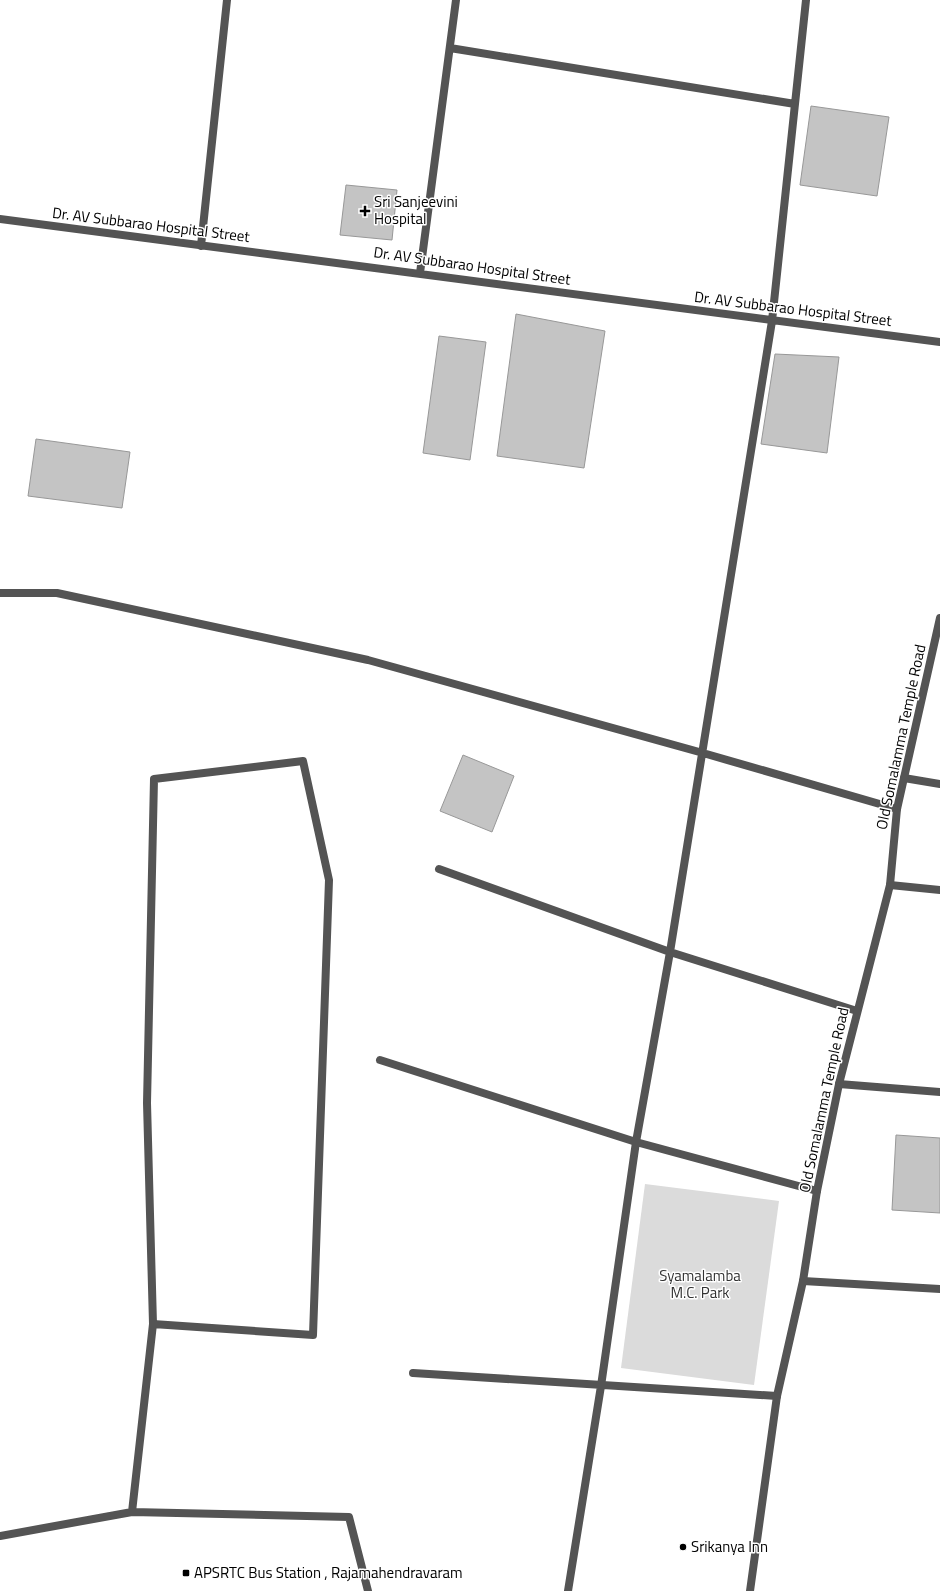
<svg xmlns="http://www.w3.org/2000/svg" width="940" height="1591" viewBox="0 0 940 1591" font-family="'Titillium Web',sans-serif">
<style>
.green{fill:#dbdbdb}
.building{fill:#c4c4c4;stroke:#989898}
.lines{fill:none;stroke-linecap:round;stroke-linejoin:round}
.service{stroke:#545454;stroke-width:8}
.minor{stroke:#545454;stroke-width:8}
.tertiary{stroke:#545454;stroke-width:8}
.poi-dot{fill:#000;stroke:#fff;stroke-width:1.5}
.labels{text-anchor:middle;stroke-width:3;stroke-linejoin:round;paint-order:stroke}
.poi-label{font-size:15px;fill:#000;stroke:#fff;text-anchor:start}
.street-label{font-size:15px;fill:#000;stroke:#fff}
.park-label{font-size:15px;fill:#323232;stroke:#fff}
</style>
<rect width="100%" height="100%" fill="#fff"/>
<path class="green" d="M 645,1184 L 779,1201 L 754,1385 L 621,1368 Z"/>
<path class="building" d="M 811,106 L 889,117 L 877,196 L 800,185 Z
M 346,185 L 397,190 L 392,240 L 340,235 Z
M 516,314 L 605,331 L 584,468 L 497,456 Z
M 439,336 L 486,342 L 470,460 L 423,453 Z
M 775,354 L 839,357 L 827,453 L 761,444 Z
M 36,439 L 130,452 L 122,508 L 28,496 Z
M 463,755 L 514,776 L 492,832 L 440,811 Z
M 896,1135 L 940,1138 L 940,1213 L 892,1210 Z"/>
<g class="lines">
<path class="service" d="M 132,1512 L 153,1324 L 147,1103 L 154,779 L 303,761 L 329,880 L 313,1335 L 153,1324
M 0,1536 L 132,1512 L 349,1517 L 368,1591"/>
<path class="minor" d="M 450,48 L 795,104
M 0,219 L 940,342
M 201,246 L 227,0
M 420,273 L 456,0
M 0,593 L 57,593 L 368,660 L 703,753 L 897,809
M 904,778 L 940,784
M 439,869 L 670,952 L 857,1011
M 890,885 L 940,890
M 380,1060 L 636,1142 L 817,1191
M 839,1084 L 940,1092
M 803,1281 L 940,1289
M 413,1373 L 777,1396
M 568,1591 L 601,1386 L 636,1142 L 670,952 L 772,321 L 806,0"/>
<path class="tertiary" d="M 750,1591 L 777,1396 L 803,1281 L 817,1191 L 839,1084 L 890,885 L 897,809 L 940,618"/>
</g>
<g class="poi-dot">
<path d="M363 205h4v4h4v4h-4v4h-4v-4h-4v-4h4z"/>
<circle cx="683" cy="1547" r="4"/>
<rect x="182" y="1569" width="8" height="8" rx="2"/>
</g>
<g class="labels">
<g class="poi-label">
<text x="374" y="207">Sri Sanjeevini<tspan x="374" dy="17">Hospital</tspan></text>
<text x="691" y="1552">Srikanya Inn</text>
<text x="194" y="1578">APSRTC Bus Station , Rajamahendravaram</text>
</g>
<g class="street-label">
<text transform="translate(151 225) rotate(7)" y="5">Dr. AV Subbarao Hospital Street</text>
<text transform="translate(472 266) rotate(8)" y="5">Dr. AV Subbarao Hospital Street</text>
<text transform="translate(793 309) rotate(7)" y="5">Dr. AV Subbarao Hospital Street</text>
<text transform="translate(901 737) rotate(-78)" y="5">Old Somalamma Temple Road</text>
<text transform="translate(824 1100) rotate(-78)" y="5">Old Somalamma Temple Road</text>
</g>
<g class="park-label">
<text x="700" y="1281">Syamalamba<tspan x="700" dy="17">M.C. Park</tspan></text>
</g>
</g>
</svg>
